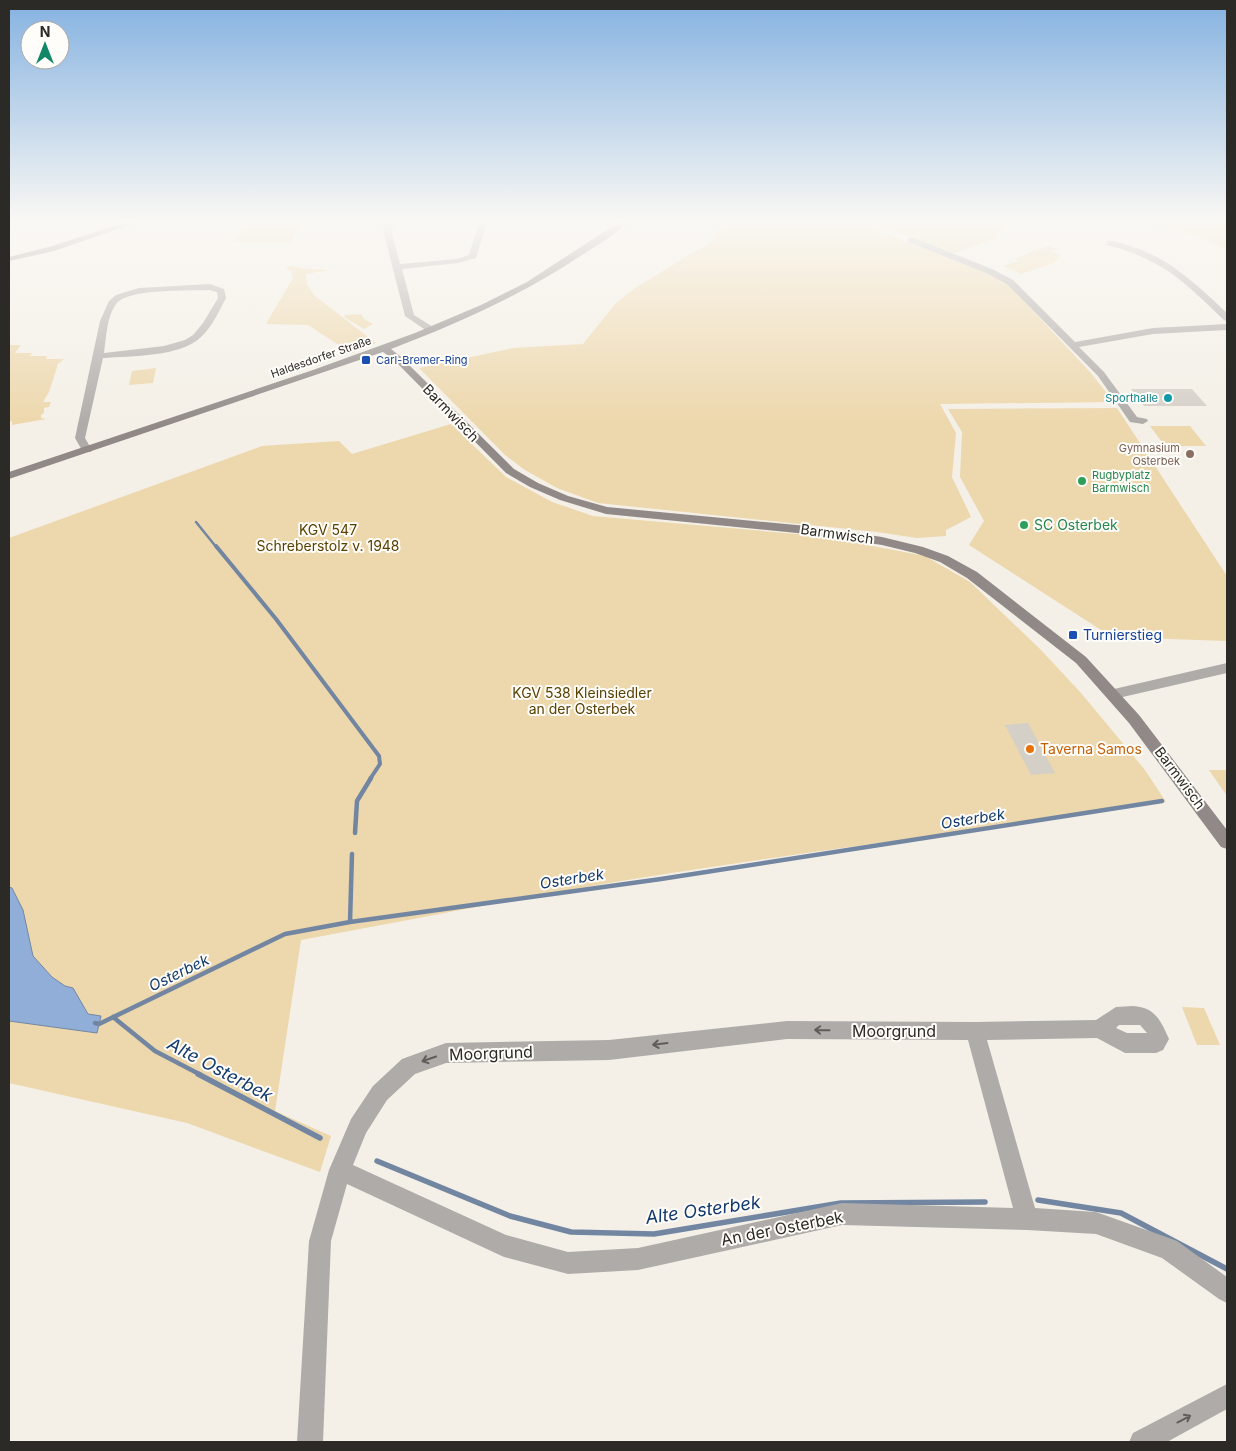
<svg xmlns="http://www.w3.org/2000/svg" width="1236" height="1451" viewBox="0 0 1236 1451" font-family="Inter,sans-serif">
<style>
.green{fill:#edd7ac}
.water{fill:#90aed7;stroke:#7286a2}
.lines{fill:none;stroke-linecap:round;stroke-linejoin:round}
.stream-far3{stroke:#7286a2;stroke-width:2.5}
.stream-far2{stroke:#7286a2;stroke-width:4}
.stream-far1{stroke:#7286a2;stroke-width:4.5}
.stream{stroke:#7286a2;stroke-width:5.5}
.building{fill:#d4d0c8}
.street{fill:#afaba9;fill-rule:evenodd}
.secondary{fill:#908987;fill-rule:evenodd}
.oneway{stroke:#605e5b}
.transit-dot{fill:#1a4fb4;stroke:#fffdfa;stroke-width:2}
.culture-dot{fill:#0f9aa8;stroke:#fffdfa;stroke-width:2}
.education-dot{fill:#8d6e63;stroke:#fffdfa;stroke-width:2}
.leisure-dot{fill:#2e9e5b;stroke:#fffdfa;stroke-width:2}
.food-dot{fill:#e8710a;stroke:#fffdfa;stroke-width:2}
.labels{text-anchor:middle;stroke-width:4;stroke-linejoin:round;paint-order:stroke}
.far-street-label{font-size:11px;fill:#2b2a27;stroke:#fffdfa}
.far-transit-label{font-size:11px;fill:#164399;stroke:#fffdfa;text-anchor:start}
.far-culture-label{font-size:11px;fill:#0d838f;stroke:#fffdfa;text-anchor:end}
.far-education-label{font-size:11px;fill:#785e54;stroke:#fffdfa;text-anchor:end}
.far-leisure-label{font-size:11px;fill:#27864d;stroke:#fffdfa;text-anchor:start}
.street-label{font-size:14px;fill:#2b2a27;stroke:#fffdfa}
.leisure-label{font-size:14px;fill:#27864d;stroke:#fffdfa;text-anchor:start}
.park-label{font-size:14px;fill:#594102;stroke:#fffdfa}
.transit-label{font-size:14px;fill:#164399;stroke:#fffdfa;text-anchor:start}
.food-label{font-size:14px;fill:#c56008;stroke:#fffdfa;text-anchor:start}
.water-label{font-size:15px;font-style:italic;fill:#133a6d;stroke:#fffdfa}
.near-street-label{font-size:16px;fill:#2b2a27;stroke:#fffdfa}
.near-water-label{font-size:18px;font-style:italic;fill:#133a6d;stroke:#fffdfa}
</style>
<rect width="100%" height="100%" fill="#f4f0e7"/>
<path class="green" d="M 249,222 L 305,222 L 290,243 L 232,242 Z
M 736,222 L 857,222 L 988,274 L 1008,284 L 1090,372 L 1114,402 L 940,404 L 956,433 L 952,477 L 971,517 L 946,530 L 946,536 L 917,538 L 877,532 L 598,503 L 557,488 L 525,470 L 505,455 L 419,368 L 513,348 L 583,344 L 615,304 L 635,288 L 716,239 L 711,235 Z
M 872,222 L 1006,222 L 998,237 L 953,254 Z
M 1151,222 L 1227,222 L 1227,250 L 1209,241 Z
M 1047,246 L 1058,249 L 1050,250 L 1060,255 L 1059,258 L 1053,263 L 1021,274 L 1003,266 L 1021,260 L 1014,259 Z
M 291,266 L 308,269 L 329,270 L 306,274 L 307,284 L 315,296 L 376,343 L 351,353 L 308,325 L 266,324 L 293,278 L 291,272 L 286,267 Z
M 361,314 L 364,319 L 373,324 L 364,329 L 344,317 L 345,315 Z
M 9,345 L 21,345 L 15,353 L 32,353 L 30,356 L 47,356 L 46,359 L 64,359 L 58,364 L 49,392 L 43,402 L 51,402 L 49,407 L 44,408 L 44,413 L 41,415 L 41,418 L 46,419 L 12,425 L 12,421 L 9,422 Z
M 156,368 L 153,383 L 129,385 L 132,371 Z
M 1117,408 L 1227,576 L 1227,641 L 1112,637 L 969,545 L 984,521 L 960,477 L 962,432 L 948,409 Z
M 451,424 L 506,477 L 552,502 L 593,516 L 820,536 L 925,556 L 970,582 L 1040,649 L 1081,693 L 1145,770 L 1166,802 C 999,828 832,848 665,874 C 543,893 422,918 301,940 L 275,1111 L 331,1136 L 320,1172 L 187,1123 L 9,1083 L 9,1021 L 97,1033 L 101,1016 L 88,1014 L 73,988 L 65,986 L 52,977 L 33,956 L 23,910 L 12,888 L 9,887 L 9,538 L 262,446 L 339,441 L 352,454 Z
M 1190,426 L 1206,446 L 1165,446 L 1150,426 Z
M 1209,770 L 1227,770 L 1227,796 Z
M 1182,1007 L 1204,1008 L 1220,1045 L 1197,1045 Z"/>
<path class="water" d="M 9,887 L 12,888 L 23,910 L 33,956 L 52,977 L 65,986 L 73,988 L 88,1014 L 101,1016 L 97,1033 L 9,1021 Z"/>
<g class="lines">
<path class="stream-far3" d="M 196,522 L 217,548"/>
<path class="stream-far2" d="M 216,546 L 276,619 L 379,756 L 380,764 L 370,779"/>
<path class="stream-far1" d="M 355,833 L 357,801 L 371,778
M 350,922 L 352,854
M 113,1017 L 155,1051 L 201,1075
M 95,1023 L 99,1024 L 285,934 L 350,922 L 661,879 L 1162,801"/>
<path class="stream" d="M 198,1074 L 320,1138
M 377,1161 L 510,1216 L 571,1232 L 654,1234 L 841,1203 L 985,1202
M 1038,1200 L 1121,1213 L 1227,1269"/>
</g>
<path class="building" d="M 1131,389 L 1192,389 L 1207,406 L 1144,406 Z
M 1028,723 L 1055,773 L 1031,775 L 1005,725 Z"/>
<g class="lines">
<path class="street" d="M 389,222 L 398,222 L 391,230 L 400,264 L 457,259 L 469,255 L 478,226 L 476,222 L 484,222 L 486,226 L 476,258 L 458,263 L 402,269 L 414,315 L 433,327 L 433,331 L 427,331 L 405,316 L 383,230 L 385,224 Z
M 908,238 L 914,238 L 992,269 L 1013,280 L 1075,342 L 1153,328 L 1227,324 L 1227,330 L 1153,334 L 1079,347 L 1104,372 L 1137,417 L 1147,419 L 1148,421 L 1143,424 L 1130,422 L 1098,376 L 1007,284 L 986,273 L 908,242 Z
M 1107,241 C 1114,240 1123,244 1130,246 C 1170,258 1197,285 1227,313 L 1227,321 L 1224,320 C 1183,281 1164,260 1107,245 Z
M 210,284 L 224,289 L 226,298 C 219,311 212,327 201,337 C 181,357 130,356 103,358 L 85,438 L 92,450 L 91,452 L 83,452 L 75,438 L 100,321 L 109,301 L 116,295 L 139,288 ZM 209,290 L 217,292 L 218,298 L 203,323 L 193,335 L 185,340 L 164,346 L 104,353 C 106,338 107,316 116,304 C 128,288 189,291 209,290 Z
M 1227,663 L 1227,673 L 1114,699 L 1109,698 L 1107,694 L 1109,690 L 1114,689 Z
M 1133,1006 C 1155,1007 1161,1021 1169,1039 L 1163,1050 L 1156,1053 L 1125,1053 L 1097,1038 L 987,1040 L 1035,1208 L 1096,1212 L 1169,1238 L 1177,1241 L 1227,1277 L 1227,1303 L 1219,1299 L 1162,1258 L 1096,1234 L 1027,1230 L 842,1225 L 638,1270 L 568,1274 L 504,1257 L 347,1184 L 331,1241 L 323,1442 L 297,1442 L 309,1241 L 329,1170 L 351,1119 L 373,1086 L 402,1059 L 446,1043 L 609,1040 L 787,1021 L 975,1022 L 1096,1020 L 1116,1007 ZM 1119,1025 L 1140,1025 L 1147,1033 L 1127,1033 L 1116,1028 ZM 787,1039 L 968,1040 L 1013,1208 L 842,1203 L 638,1248 L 568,1252 L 506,1235 L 353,1165 L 366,1133 L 387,1100 L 415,1074 L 446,1063 L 609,1060 Z
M 1227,1384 L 1227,1409 L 1167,1442 L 1129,1442 L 1133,1433 Z"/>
<path class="secondary" d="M 126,222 L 138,222 L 54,251 L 9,261 L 9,257 L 49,247 Z
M 619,222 L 628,222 C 616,234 599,244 585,253 C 524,294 459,323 391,349 L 400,356 L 514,469 L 538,483 L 568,496 L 607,507 L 807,526 L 882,537 L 923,547 L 948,556 L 977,572 L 1086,657 L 1139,715 L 1227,830 L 1227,849 L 1221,847 L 1129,723 L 1076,663 L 967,578 L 940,562 L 915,553 L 882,545 L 807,534 L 606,514 L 560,500 L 530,487 L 506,473 L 394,360 L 383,352 L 9,479 L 9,472 L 313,370 L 415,333 L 481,305 L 527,282 Z"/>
</g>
<defs><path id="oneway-shaft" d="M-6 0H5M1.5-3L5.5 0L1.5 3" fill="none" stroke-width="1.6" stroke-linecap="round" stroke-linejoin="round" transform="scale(1.25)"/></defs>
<g class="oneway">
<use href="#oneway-shaft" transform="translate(822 1030) rotate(-179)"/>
<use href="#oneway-shaft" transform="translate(660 1044) rotate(173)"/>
<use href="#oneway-shaft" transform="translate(429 1059) rotate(161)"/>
<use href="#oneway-shaft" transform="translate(1184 1419) rotate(-28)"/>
</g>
<linearGradient id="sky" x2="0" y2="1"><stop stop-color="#85b2e1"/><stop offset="0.52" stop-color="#faf8f4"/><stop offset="1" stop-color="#faf8f4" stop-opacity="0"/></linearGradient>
<rect width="1236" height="425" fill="url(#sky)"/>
<g class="transit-dot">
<rect x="361" y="355" width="10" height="10" rx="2.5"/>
<rect x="1068" y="630" width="10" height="10" rx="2.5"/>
</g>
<circle class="culture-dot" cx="1168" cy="398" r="5"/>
<circle class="education-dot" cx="1190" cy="454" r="5"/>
<g class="leisure-dot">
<circle cx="1082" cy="481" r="5"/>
<circle cx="1024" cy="525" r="5"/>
</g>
<circle class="food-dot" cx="1030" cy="749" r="5"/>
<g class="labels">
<g class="far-street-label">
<text transform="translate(321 357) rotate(-19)" y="4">Haldesdorfer Straße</text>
</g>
<g class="far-transit-label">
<text x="376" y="364">Carl-Bremer-Ring</text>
</g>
<g class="far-culture-label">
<text x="1158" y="402">Sporthalle</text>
</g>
<g class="far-education-label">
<text x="1180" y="452">Gymnasium<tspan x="1180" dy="13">Osterbek</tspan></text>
</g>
<g class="far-leisure-label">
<text x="1092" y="479">Rugbyplatz<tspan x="1092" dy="13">Barmwisch</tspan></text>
</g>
<g class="street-label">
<text transform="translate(451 413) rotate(46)" y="5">Barmwisch</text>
<text transform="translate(837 534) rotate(8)" y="5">Barmwisch</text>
<text transform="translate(1180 778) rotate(53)" y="5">Barmwisch</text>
</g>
<g class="leisure-label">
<text x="1034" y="530">SC Osterbek</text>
</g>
<g class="park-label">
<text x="328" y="535">KGV 547<tspan x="328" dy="16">Schreberstolz v. 1948</tspan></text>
<text x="582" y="698">KGV 538 Kleinsiedler<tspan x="582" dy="16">an der Osterbek</tspan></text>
</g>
<g class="transit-label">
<text x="1083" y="640">Turnierstieg</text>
</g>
<g class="food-label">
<text x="1040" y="754">Taverna Samos</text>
</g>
<g class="water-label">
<text transform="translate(973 819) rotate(-9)" y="5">Osterbek</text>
<text transform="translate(572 879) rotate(-9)" y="5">Osterbek</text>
<text transform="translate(179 973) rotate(-26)" y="5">Osterbek</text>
</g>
<g class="near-street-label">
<text x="894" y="1037">Moorgrund</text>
<text transform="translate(491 1053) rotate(-2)" y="6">Moorgrund</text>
<text transform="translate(782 1228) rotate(-11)" y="6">An der Osterbek</text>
</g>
<g class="near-water-label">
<text transform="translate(220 1070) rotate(28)" y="6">Alte Osterbek</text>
<text transform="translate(703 1210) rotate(-8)" y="6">Alte Osterbek</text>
</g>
</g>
<rect width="1236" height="1451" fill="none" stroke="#2b2a27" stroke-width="20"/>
<g transform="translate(45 45)"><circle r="24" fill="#fffdfa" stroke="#aaa9a6"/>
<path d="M0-4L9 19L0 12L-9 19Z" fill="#128767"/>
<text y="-8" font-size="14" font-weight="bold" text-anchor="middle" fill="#2b2a27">N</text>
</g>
</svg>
